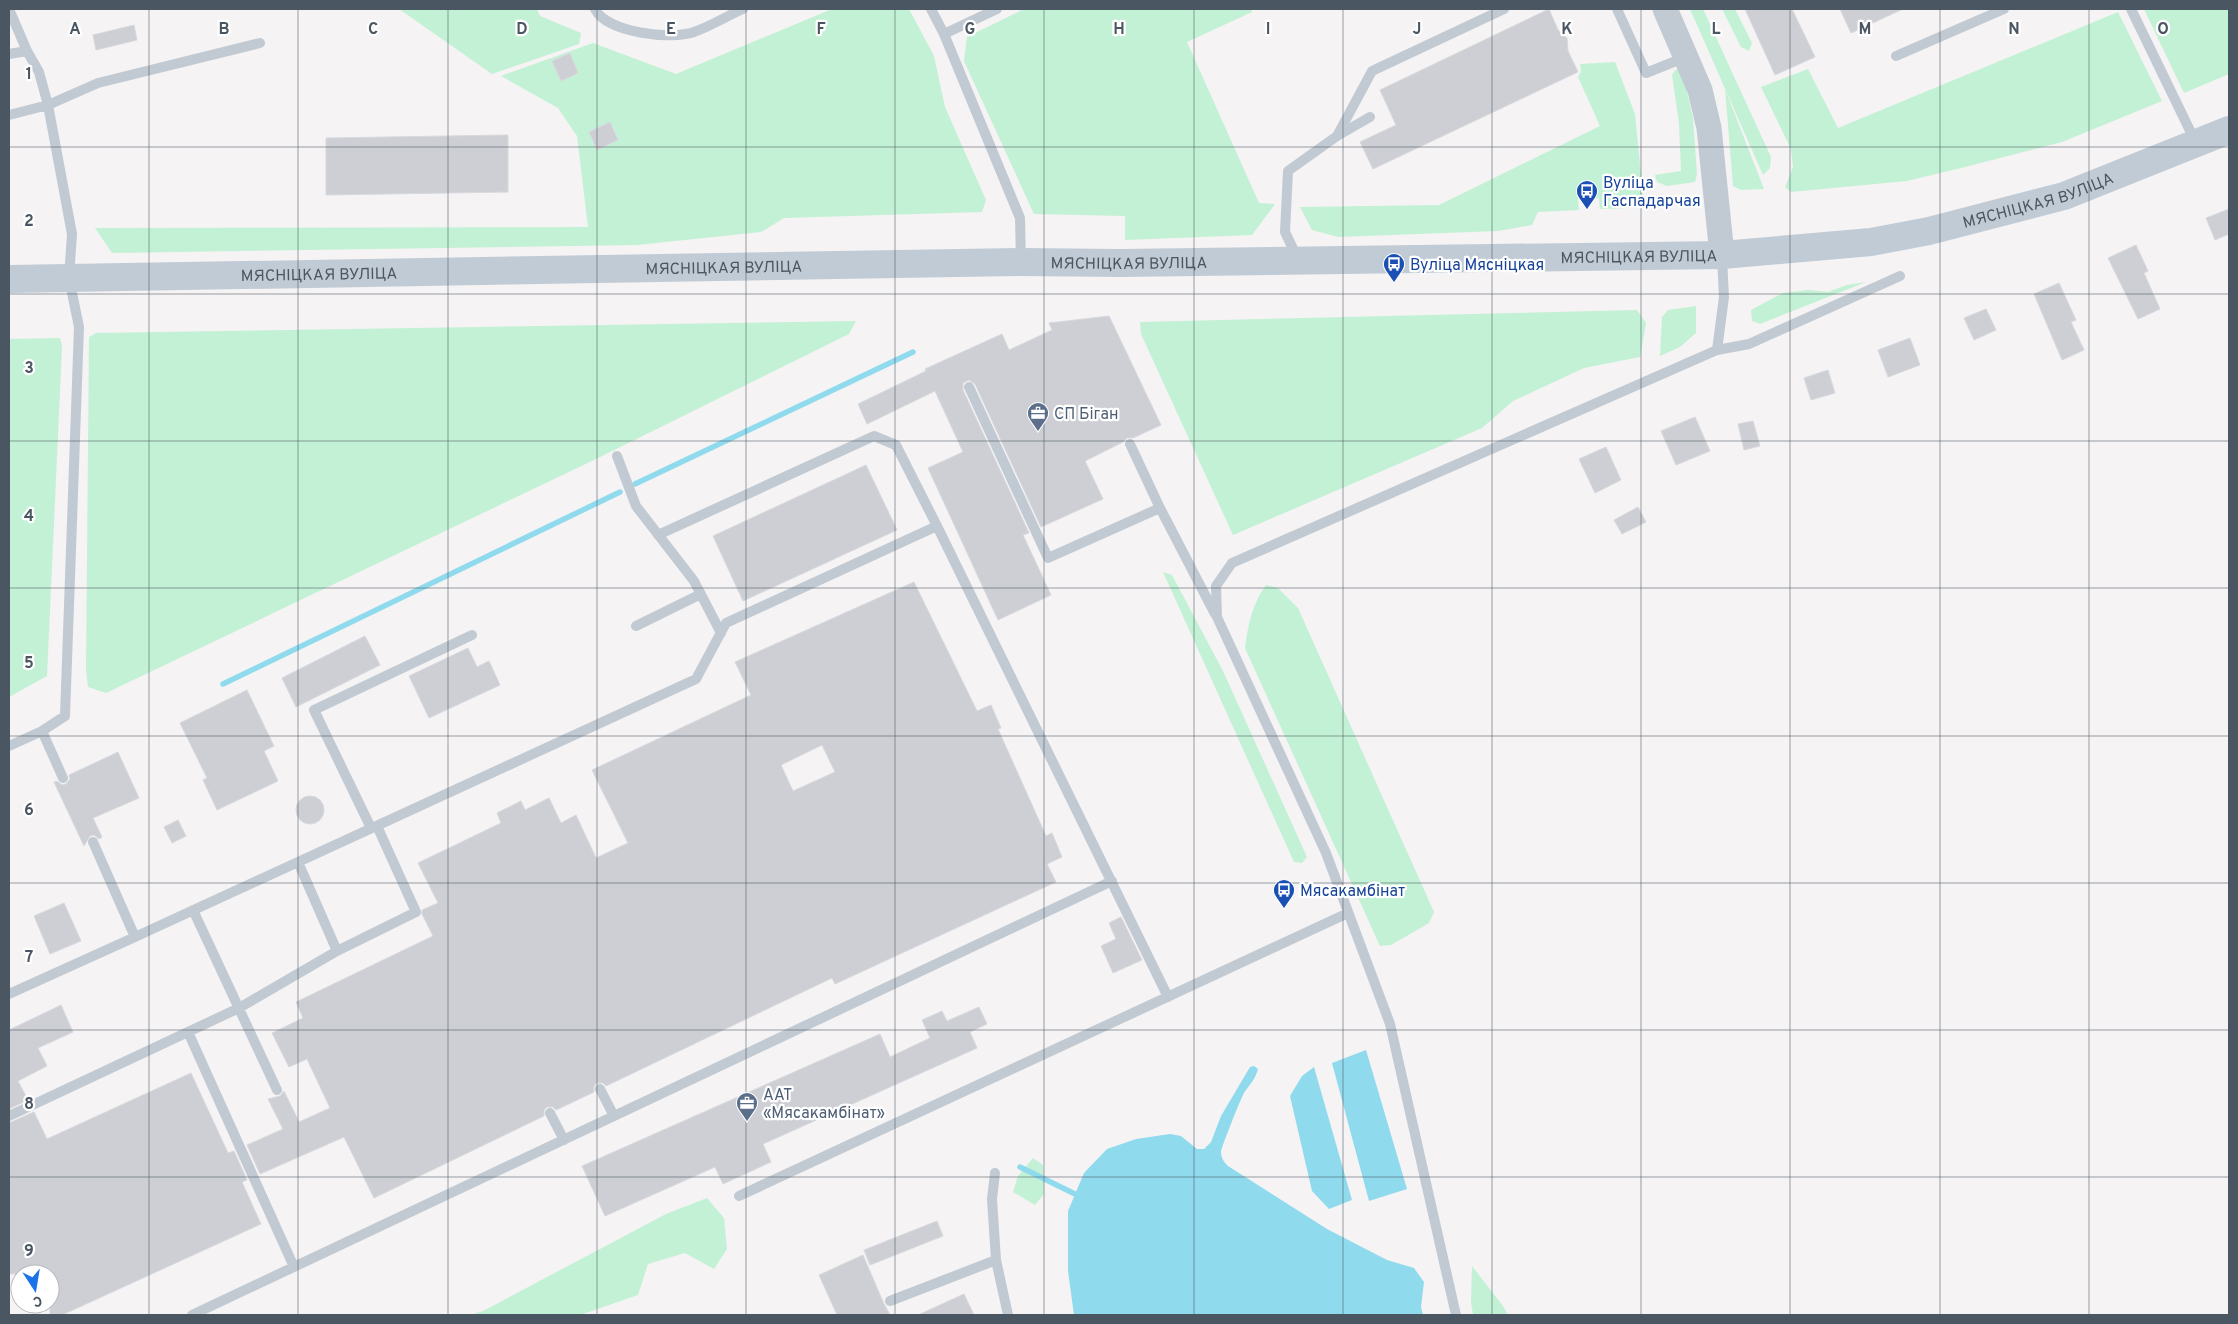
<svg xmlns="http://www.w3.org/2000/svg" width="2238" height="1324" viewBox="0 0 2238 1324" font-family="Overpass,sans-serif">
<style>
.green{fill:#c3f1d5;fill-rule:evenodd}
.water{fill:#90daee}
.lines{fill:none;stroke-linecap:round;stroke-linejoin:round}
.stream{stroke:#90daee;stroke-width:5.5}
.building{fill:#cdcfd5;stroke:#d7d9de;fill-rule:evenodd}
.service{stroke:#c1cad2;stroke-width:10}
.tertiary{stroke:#c1cad2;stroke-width:25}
.secondary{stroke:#c1cbd6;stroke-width:28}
.grid{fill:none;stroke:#4a5661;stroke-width:1;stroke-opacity:0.55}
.labels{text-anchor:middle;stroke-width:4.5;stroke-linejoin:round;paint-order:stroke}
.transit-label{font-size:16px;fill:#164399;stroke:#fff;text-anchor:start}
.street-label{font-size:16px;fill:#4a5661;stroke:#fff}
.service-label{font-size:16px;fill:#4e5e75;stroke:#fff;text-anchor:start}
.grid-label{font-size:16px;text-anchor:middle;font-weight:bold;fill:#4a5661;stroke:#fff;stroke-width:4.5;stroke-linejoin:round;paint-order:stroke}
</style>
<rect width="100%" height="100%" fill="#f5f3f3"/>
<path class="green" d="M 399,9 L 537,9 L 540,16 L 581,33 L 579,44 L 492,74 Z
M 832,9 L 909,9 L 934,56 L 945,107 L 986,200 L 982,212 L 784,218 L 761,232 L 637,245 L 112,253 L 95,228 L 588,227 L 577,136 L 558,108 L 501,76 L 593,43 L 676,74 ZM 570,54 L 578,73 L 561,81 L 552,61 ZM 610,122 L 618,140 L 597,150 L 589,132 Z
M 1024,9 L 1251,9 L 1252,12 L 1187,42 L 1259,203 L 1275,204 L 1252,235 L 1125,240 L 1125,216 L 1034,214 L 964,61 L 967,37 Z
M 1690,9 L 1703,9 L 1771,157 L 1770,168 L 1763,175 Z
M 1722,9 L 1735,9 L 1752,43 L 1749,51 L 1741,47 Z
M 2144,9 L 2229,9 L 2229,74 L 2184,93 Z
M 2118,12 L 2162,101 L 2062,142 L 1961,168 L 1907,181 L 1791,192 L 1785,187 L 1793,167 L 1791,149 L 1761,87 L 1808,69 L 1838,128 Z
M 1615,62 L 1635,114 L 1643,194 C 1639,212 1614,208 1600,209 L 1599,198 L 1578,199 L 1579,210 L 1538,212 L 1532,225 L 1498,231 L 1338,237 L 1312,230 L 1300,207 L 1439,205 L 1600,126 L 1578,77 L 1581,72 L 1580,64 Z
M 1682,69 L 1693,118 L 1697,174 L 1695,182 L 1667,186 L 1657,182 L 1655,175 L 1681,171 L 1679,123 L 1672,75 L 1675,70 Z
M 1725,89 L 1764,189 L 1741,190 L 1733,186 Z
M 1866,282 L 1760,324 L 1752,321 L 1751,310 L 1783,293 L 1808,290 L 1828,292 L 1847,285 Z
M 1696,306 L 1696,333 L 1680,347 L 1660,356 L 1662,317 L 1668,310 Z
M 1637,310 L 1646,323 L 1640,357 L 1584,368 L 1513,401 L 1482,428 L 1233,535 L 1141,334 L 1140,322 Z
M 856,321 L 849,334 L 594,460 L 106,693 L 88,687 L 86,669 L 89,337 L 96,333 Z
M 60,338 L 62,347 L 47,676 L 9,697 L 9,339 Z
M 1163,572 L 1172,575 L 1223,671 L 1307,857 L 1302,863 L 1294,862 Z
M 1266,585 L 1278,588 L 1298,608 L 1434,912 L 1429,923 L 1391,945 L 1380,946 L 1245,648 C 1248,625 1252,604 1266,585 Z
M 1033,1158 L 1043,1165 L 1044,1194 L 1035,1205 L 1013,1192 L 1018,1176 Z
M 707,1198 L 724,1218 L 727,1249 L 714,1269 L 685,1253 L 648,1264 L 638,1295 L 580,1315 L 470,1315 L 483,1311 L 666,1214 Z
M 1472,1266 L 1503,1306 L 1508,1315 L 1473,1315 L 1471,1302 Z"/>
<path class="water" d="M 1366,1050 L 1407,1189 L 1369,1201 L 1332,1063 Z
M 1254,1066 L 1258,1069 C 1255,1080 1250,1084 1244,1093 C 1241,1098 1221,1148 1221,1152 C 1221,1158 1224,1162 1228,1166 L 1327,1229 L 1387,1260 L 1414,1268 L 1424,1282 L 1421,1307 L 1423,1315 L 1074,1315 L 1068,1271 L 1068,1211 L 1084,1173 L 1107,1149 L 1136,1139 L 1170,1134 L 1181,1136 L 1197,1149 L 1204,1149 L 1211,1142 L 1221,1116 L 1250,1067 Z
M 1314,1067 L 1352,1200 L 1329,1209 L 1312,1191 L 1290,1096 L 1302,1076 Z"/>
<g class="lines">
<path class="stream" d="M 635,484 L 913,352
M 223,684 L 620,492
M 1020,1167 L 1075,1194"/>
</g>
<path class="building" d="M 1549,9 L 1558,30 L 1567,38 L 1568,51 L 1578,72 L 1373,169 L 1360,142 L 1396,125 L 1380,90 Z
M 1745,9 L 1792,9 L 1815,57 L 1775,75 Z
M 1840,9 L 1903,9 L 1851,33 Z
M 134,25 L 137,40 L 96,50 L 93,35 Z
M 570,53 L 578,73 L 561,81 L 552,61 Z
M 610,122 L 618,140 L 597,150 L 589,132 Z
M 508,135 L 508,192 L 326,195 L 326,138 Z
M 2229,209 L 2229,234 L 2215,240 L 2206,218 Z
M 2136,245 L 2148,271 L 2144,273 L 2160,309 L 2138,319 L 2108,258 Z
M 2059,283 L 2076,320 L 2071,322 L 2084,350 L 2062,360 L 2034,294 Z
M 1986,309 L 1996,330 L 1974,340 L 1964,318 Z
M 1109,316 L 1161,425 L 1133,438 L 1127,438 L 1123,442 L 1085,461 L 1103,499 L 1041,527 L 975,384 L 969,380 L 963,383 L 963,390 L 1029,533 L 1023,535 L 1051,595 L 998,620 L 928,468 L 963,452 L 935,391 L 867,424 L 858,404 L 926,371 L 925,369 L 1002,334 L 1009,350 L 1052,330 L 1049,323 Z
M 1910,338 L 1920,365 L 1888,377 L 1878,350 Z
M 1828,370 L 1835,393 L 1811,400 L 1804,378 Z
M 1695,417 L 1710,451 L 1676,465 L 1661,431 Z
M 1753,421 L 1760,446 L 1744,450 L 1738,424 Z
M 1606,447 L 1621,480 L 1595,493 L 1579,459 Z
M 866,465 L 897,530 L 743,601 L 713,536 Z
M 1638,507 L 1646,522 L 1622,534 L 1614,520 Z
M 914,582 L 977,711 L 991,705 L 1001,728 L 998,729 L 1046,836 L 1052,833 L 1062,857 L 1047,864 L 1056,882 L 835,984 L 832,978 L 606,1086 L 603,1083 L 597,1083 L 594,1086 L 594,1092 L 556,1110 L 553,1107 L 547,1107 L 544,1110 L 544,1116 L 374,1198 L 344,1137 L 260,1174 L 247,1145 L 283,1129 L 268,1099 L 280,1096 L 284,1091 L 299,1122 L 330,1108 L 307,1059 L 289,1067 L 272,1033 L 303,1018 L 296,1002 L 433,936 L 422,914 L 422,910 L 438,903 L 418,863 L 501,823 L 497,813 L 521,801 L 525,810 L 549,798 L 561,823 L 576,815 L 596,858 L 628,843 L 592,770 L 751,695 L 735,662 ZM 822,745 L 835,772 L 793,791 L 781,765 Z
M 365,636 L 380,665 L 296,707 L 282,678 Z
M 468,648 L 477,667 L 489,661 L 500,685 L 429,718 L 409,676 Z
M 247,690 L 274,746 L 264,751 L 278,781 L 217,810 L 203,780 L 207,778 L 180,723 Z
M 118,752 L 139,798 L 93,818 L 102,837 L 99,839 L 94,835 L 90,836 L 84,846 L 54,782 L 57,781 L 62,785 L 66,784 L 70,779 L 69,775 Z
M296 810a14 14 0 1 1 28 0a14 14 0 1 1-28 0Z
M 178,820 L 186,836 L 172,843 L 164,827 Z
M 64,903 L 81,941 L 50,954 L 34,916 Z
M 1121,917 L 1142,960 L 1113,973 L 1101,946 L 1116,939 L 1109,923 Z
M 61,1005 L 73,1032 L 38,1048 L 47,1066 L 18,1081 L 28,1100 L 9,1109 L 9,1030 Z
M 979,1007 L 987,1024 L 970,1032 L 977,1048 L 763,1144 L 771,1162 L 723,1184 L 715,1167 L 605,1216 L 582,1166 L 880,1034 L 890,1057 L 930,1038 L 922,1020 L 942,1011 L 947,1021 Z
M 191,1073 L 228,1153 L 234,1151 L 247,1180 L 242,1182 L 261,1224 L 62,1315 L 50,1315 L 50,1274 L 9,1274 L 9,1123 L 34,1112 L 47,1139 Z
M 937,1221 L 943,1236 L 870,1265 L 864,1250 Z
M 863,1255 L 884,1304 L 890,1315 L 837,1315 L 819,1275 Z
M 964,1294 L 974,1315 L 918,1315 Z"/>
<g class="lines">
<path class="service" d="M 9,9 L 27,51 L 39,72 L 48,105 L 72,234 L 69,278 L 79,327 L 65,716 L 42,731 L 9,746
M 595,9 C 607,33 671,40 694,32 C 711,26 727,16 743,9
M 931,9 L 944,34 L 1020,218 L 1021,262
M 1617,9 L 1646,73 L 1686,57
M 2131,9 L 2196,143
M 944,34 L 997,9
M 9,54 L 27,51
M 1896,56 L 2004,9
M 9,115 L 48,105 L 98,83 L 260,43
M 1337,136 L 1372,71 L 1504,9
M 1297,257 L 1285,232 L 1288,171 L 1337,136 L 1370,117
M 1717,350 L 1749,344 L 1900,276
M 969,387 L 1048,558 L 1160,508
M 1130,444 L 1160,508 L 1215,614
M 617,456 L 636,506 L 694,581 L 721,633
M 658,535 L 874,436 L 896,445 L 937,526
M 636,626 L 701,594
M 42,731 L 63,778
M 371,828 L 314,710 L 472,635
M 298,862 L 337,951 L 416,912 L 377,826
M 193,910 L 277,1090
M 135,937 L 696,679 L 726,623 L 937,526 L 1168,997
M 9,994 L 135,937 L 93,842
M 188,1032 L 294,1267
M 600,1089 L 614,1116
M 550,1113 L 564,1140
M 9,1116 L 239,1008 L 337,951
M 739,1196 L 1348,913
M 996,1260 L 1008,1315
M 890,1301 L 996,1260 L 992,1199 L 995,1173
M 192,1315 L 1112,881
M 1456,1315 L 1390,1024 L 1326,853 L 1217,617 L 1216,586 L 1232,563 L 1717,350 L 1724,297 L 1722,257"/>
<path class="tertiary" d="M 1665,9 L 1700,90 L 1709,128 L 1722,255"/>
<path class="secondary" id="s1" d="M 9,279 L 1021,262 L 1121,263 L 1722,255 L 1871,242 L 1929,231 L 2064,196 L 2229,130"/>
</g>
<path class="grid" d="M 149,9 L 149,1315M 298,9 L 298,1315M 448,9 L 448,1315M 597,9 L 597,1315M 746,9 L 746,1315M 895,9 L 895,1315M 1044,9 L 1044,1315M 1194,9 L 1194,1315M 1343,9 L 1343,1315M 1492,9 L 1492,1315M 1641,9 L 1641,1315M 1790,9 L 1790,1315M 1940,9 L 1940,1315M 2089,9 L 2089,1315M 9,147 L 2229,147M 9,294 L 2229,294M 9,441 L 2229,441M 9,588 L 2229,588M 9,736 L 2229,736M 9,883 L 2229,883M 9,1030 L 2229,1030M 9,1177 L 2229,1177"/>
<defs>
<g id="bus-pin" transform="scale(1.125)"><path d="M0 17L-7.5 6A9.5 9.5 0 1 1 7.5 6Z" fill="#1a4fb4" stroke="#fff"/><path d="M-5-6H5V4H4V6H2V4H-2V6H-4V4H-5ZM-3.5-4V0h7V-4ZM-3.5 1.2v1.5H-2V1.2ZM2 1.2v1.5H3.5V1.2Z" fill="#fff"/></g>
<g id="office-pin" transform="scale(1.125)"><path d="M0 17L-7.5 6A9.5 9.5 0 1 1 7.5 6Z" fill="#5c6f8a" stroke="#fff"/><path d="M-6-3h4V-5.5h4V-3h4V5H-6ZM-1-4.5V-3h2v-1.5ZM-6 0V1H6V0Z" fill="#fff"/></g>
</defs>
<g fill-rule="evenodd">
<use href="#bus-pin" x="1587" y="191"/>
<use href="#bus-pin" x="1394" y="264"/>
<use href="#office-pin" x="1038" y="413"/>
<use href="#bus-pin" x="1284" y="890"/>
<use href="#office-pin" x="747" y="1103"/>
</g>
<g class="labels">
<g class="transit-label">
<text x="1603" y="188">Вуліца<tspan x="1603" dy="18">Гаспадарчая</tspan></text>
<text x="1410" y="270">Вуліца Мясніцкая</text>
<text x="1300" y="896">Мясакамбінат</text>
</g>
<g class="street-label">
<text dy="6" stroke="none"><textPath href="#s1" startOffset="2035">МЯСНІЦКАЯ ВУЛІЦА</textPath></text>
<text dy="6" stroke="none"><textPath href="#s1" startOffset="1630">МЯСНІЦКАЯ ВУЛІЦА</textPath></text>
<text dy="6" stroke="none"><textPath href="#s1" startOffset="1120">МЯСНІЦКАЯ ВУЛІЦА</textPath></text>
<text dy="6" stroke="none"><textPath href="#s1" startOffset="715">МЯСНІЦКАЯ ВУЛІЦА</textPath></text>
<text dy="6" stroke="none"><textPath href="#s1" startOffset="310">МЯСНІЦКАЯ ВУЛІЦА</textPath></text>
</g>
<g class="service-label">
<text x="1054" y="419">СП Біган</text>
<text x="763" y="1100">ААТ<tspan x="763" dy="18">«Мясакамбінат»</tspan></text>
</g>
</g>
<g class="grid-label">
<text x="75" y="34">A</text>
<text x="224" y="34">B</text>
<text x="373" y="34">C</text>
<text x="522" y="34">D</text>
<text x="671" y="34">E</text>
<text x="821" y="34">F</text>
<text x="970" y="34">G</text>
<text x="1119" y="34">H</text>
<text x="1268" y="34">I</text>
<text x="1417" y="34">J</text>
<text x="1567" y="34">K</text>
<text x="1716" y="34">L</text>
<text x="1865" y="34">M</text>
<text x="2014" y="34">N</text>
<text x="2163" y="34">O</text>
<text x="29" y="79">1</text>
<text x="29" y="226">2</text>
<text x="29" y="373">3</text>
<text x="29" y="521">4</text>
<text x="29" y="668">5</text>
<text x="29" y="815">6</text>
<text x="29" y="962">7</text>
<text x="29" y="1109">8</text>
<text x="29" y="1256">9</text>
</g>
<rect width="2238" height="1324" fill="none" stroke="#4a5661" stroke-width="20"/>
<g transform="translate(35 1289) rotate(168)"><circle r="24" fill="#ffffff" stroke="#b7bbc0"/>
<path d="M0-4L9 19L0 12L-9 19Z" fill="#1a73e8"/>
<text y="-8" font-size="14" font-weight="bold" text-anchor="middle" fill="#4a5661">С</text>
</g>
</svg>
